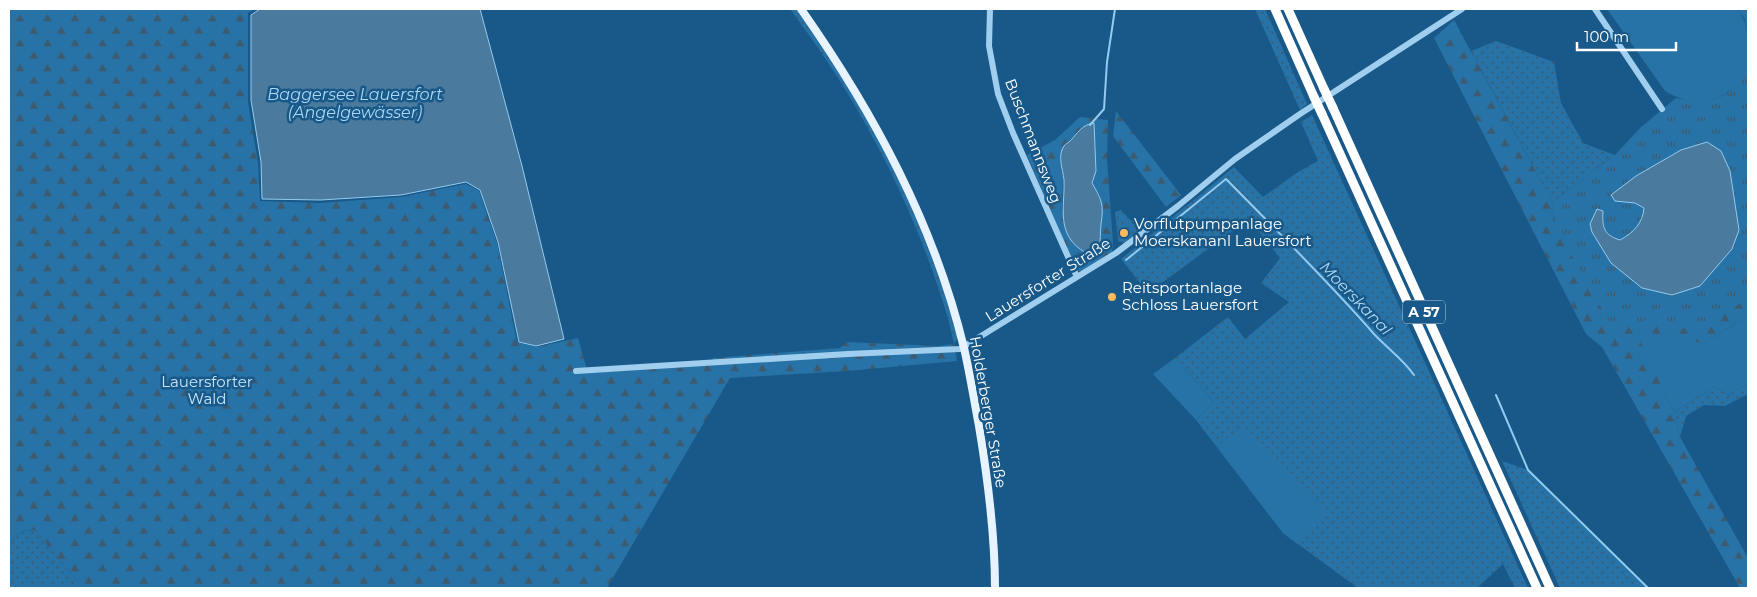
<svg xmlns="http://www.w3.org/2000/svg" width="1757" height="597" viewBox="0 0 1757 597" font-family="Montserrat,sans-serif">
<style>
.grass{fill:url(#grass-dots)}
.forest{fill:url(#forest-firs);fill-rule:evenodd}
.park{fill:url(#park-tufts)}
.pitch{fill:#2772a6}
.water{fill:#4a7a9d;stroke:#93cbf0}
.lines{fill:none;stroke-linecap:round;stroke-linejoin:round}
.stream{stroke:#93cbf0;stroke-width:2}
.minor{stroke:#a0ceee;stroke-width:6}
.major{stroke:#e7f4ff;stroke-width:8}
.highway{stroke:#fff;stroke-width:9}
.highway-bridge{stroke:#fff;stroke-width:9}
.poi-dot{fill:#ffb95d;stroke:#185989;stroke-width:2}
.labels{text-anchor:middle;stroke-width:5;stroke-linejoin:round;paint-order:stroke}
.shield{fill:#185989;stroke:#bacddc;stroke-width:1}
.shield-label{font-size:14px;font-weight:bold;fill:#fff}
.street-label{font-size:15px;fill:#fff;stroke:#185989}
.poi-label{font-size:15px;fill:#fff;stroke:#185989;text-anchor:start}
.park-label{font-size:15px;fill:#c6e5fa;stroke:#185989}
.water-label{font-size:16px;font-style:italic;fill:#acd8f5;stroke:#185989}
</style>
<defs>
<pattern id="grass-dots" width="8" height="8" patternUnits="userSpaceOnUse" patternTransform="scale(1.25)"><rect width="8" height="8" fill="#2772a6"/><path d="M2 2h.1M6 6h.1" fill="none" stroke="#3d5b70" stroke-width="1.8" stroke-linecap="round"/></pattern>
<pattern id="forest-firs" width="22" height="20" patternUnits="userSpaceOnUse" patternTransform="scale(1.25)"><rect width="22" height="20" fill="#2772a6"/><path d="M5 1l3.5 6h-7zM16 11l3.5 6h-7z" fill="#3d5b70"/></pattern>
<pattern id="park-tufts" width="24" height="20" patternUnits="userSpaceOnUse" patternTransform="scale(1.25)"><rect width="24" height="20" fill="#2772a6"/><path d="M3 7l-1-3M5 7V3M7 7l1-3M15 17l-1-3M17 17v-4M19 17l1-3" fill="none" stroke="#3d5b70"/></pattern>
</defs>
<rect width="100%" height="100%" fill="#185989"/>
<path class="grass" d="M 790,9 L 796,9 C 823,46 850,83 871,123 C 907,191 935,260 957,334 L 957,339 L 954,344 C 949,317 939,290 930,264 C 896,171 849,87 790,9 Z
M 1255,9 L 1265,9 L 1307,104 L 1300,110 Z
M 1496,41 L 1554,62 L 1561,103 L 1583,143 L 1615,155 L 1552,202 L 1471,51 Z
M 1312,115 L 1511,551 L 1528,588 L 1515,588 L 1503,564 L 1477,588 L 1358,588 L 1283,533 L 1196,420 L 1214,402 L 1175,358 L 1228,317 L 1245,339 L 1289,302 L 1261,283 L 1280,258 L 1249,219 L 1148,293 L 1121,259 L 1234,167 L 1263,197 L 1298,172 L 1318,161 L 1301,122 Z
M 1121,210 L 1130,220 L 1135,222 L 1138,230 L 1124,243 L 1118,241 L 1115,212 Z
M 1748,383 L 1748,394 L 1725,406 L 1704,405 L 1686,416 L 1680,437 L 1674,412 L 1714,387 L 1729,395 Z
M 1502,461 L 1528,470 L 1648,588 L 1560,588 Z
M 35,530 L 83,588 L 9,588 L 9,541 L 22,531 Z"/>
<path class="forest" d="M 9,9 L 255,9 L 248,13 L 248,102 L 258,163 L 260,201 L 320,203 L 401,197 L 466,184 L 479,191 L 497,243 L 517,342 L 536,347 L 578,338 L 588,373 L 710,365 L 713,358 L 840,348 L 847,342 L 938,346 L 954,344 L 957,361 L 847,371 L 730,378 L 607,588 L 83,588 L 35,530 L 22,531 L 9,541 Z
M 1454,20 L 1552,202 L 1554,224 L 1748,298 L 1748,316 L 1704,343 L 1641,341 L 1674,412 L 1680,437 L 1748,558 L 1748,588 L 1740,588 L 1602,347 L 1586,334 L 1434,38 Z
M 1116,111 L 1181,195 L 1166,207 L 1113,136 Z
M 1080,117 L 1108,120 L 1107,159 L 1113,243 L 1112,252 L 1082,271 L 1077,271 L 1027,155 L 1055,140 ZM 1083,126 C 1092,147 1100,160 1092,183 L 1100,196 L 1101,240 L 1062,209 L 1064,146 Z"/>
<path class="park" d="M 1737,9 L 1748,9 L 1748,37 L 1745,19 Z
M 1748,62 L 1748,298 L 1702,329 L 1610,323 L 1554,224 L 1552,202 L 1615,155 L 1640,128 L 1676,98 C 1714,105 1732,100 1748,62 Z"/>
<path class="pitch" d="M 1607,9 L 1737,9 C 1746,20 1748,30 1748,45 C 1748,51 1749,58 1747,64 C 1735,102 1697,111 1665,91 Z
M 1748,316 L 1748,383 L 1729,395 L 1714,387 L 1674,412 L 1640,341 L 1647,335 L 1704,343 Z
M 1175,358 L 1214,402 L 1196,420 L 1153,374 Z
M 1242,425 L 1267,448 L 1328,515 L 1297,544 L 1283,533 L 1217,447 Z"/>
<path class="water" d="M 260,9 L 480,9 L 522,166 L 564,339 L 536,346 L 519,342 L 498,242 L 480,190 L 466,182 L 401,195 L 321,200 L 262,199 L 261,162 L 251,100 L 251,15 Z
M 1094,123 L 1096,171 L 1092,183 C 1102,200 1104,205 1101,224 C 1100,233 1101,240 1099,248 L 1086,253 C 1055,235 1065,209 1064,180 C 1063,169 1057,156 1064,146 C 1065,144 1068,143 1070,141 C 1078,133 1081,125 1094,123 Z
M 1707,142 L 1721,151 L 1730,171 L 1739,230 L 1732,249 L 1700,286 L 1672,295 L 1642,288 L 1611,263 L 1592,232 L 1590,224 L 1597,209 L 1603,211 C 1602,228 1604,235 1620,240 C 1633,233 1643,223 1644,208 L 1635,203 L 1615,201 L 1611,195 L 1636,176 L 1681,150 Z"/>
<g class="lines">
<path class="stream" d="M 1090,125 L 1104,109 L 1107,62 L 1115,9
M 1126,260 L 1226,179 C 1276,230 1327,280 1374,334 C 1387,348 1403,359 1414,375
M 1496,395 L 1528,470 L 1648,588"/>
<path class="minor" d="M 990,9 L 989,46 L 998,94 L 1013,133 L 1077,277
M 1595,9 L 1662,109
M 576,371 L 848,354 L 960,349 L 1116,253 L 1178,206 L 1235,159 L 1300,114 L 1462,9"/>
<path class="major" d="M 801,9 C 874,113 934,224 964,348 C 970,374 974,400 979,426 C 988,480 995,534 995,588"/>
<path class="highway" d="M 1275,9 L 1314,97
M 1288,9 L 1324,89
M 1333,108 L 1550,588
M 1322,114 L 1537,588"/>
<path class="highway-bridge" d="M 1324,89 L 1333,108
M 1314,97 L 1322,114"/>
</g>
<g class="poi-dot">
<circle cx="1124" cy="233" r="5"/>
<circle cx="1112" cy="297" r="5"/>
</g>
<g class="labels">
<rect class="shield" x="1403" y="300.5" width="42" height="23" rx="4"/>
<g class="shield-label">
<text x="1424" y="317">A 57</text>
</g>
<g class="street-label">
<text transform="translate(1033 141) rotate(69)" y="5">Buschmannsweg</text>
<text transform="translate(1048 280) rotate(-32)" y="5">Lauersforter Straße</text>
<text transform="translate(988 412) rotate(80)" y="5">Holderberger Straße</text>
</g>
<g class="poi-label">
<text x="1134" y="229">Vorflutpumpanlage<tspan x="1134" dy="17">Moerskananl Lauersfort</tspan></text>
<text x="1122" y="293">Reitsportanlage<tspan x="1122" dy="17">Schloss Lauersfort</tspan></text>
</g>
<g class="park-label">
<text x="207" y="387">Lauersforter<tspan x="207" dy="17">Wald</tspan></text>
</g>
<g class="water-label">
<text x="355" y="100">Baggersee Lauersfort<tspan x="355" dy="18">(Angelgewässer)</tspan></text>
<text transform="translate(1356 298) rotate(46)" y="6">Moerskanal</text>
</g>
</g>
<rect width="1757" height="597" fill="none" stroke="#ffffff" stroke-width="20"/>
<path d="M1577 42v8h99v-8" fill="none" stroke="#ffffff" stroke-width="2.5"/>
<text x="1584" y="42" font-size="15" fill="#ffffff" stroke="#185989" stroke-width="4" paint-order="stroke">100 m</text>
</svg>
